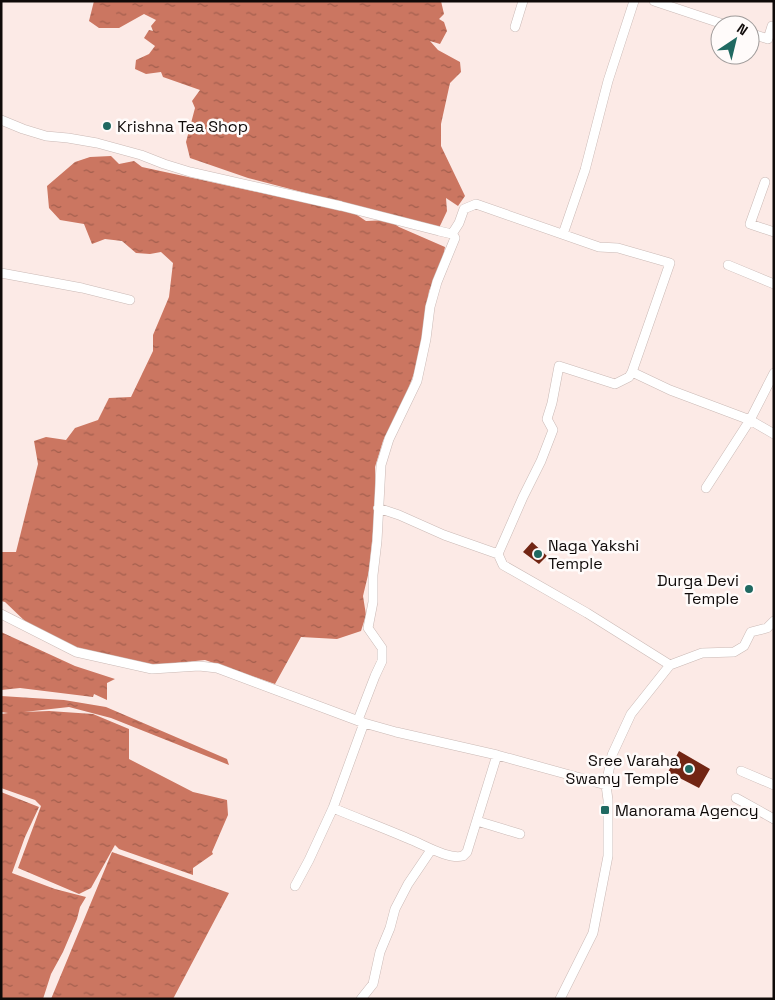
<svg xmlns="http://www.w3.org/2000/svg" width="775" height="1000" viewBox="0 0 775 1000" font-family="'Space Grotesk',sans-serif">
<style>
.water{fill:url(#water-ripples)}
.building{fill:#722513}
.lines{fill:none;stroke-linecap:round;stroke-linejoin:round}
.minor-casing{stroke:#cab9b5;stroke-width:10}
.minor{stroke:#fff;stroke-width:9}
.poi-dot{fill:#206961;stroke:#fffbfa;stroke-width:2}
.labels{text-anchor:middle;stroke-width:5;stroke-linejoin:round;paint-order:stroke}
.poi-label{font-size:16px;fill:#0f0a09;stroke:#fffbfa;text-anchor:start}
</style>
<defs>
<pattern id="water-ripples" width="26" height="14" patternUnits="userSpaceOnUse" patternTransform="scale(1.25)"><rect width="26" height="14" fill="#cb7661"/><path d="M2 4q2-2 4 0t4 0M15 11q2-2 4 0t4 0" fill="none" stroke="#a35f4e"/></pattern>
</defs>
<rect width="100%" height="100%" fill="#fceae6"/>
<path class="water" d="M 94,1 L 441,1 L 444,14 L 439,19 L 444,22 L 447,31 L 440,44 L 430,41 L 438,50 L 460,62 L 461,72 L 450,83 L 441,124 L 441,146 L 465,196 L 458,206 L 446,198 L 447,211 L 439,228 L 248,178 L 190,158 L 186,142 L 195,108 L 192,101 L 200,90 L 163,77 L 161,72 L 146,74 L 135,69 L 136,60 L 149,54 L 155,46 L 144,38 L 149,30 L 153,31 L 151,26 L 156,20 L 144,14 L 119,28 L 99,28 L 89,21 Z
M 111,156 L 119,164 L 134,161 L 142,167 L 354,213 L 366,221 L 389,220 L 399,227 L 445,247 L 442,263 L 429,291 L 420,357 L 406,395 L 383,441 L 375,467 L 376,515 L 373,532 L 369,571 L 363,596 L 366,615 L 361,631 L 337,639 L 301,637 L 275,684 L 205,660 L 147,666 L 73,649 L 27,623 L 5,602 L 1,601 L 1,552 L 16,552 L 38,464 L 34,441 L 46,437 L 66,440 L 75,428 L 98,420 L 109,398 L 131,397 L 153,351 L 153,335 L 169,297 L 173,263 L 161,252 L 150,254 L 136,253 L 122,241 L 105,239 L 92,244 L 84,224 L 60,220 L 49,208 L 47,186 L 75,162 L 90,157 Z
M 1,632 L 75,666 L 115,679 L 107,683 L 107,700 L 94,694 L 93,697 L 20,688 L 1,690 Z
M 1,696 L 64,700 L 106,707 L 227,759 L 229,765 L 111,718 L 69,707 L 24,712 L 49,711 L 93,714 L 129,729 L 129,759 L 193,792 L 227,800 L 228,815 L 212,852 L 213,854 L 193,868 L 193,875 L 119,849 L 115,845 L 91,888 L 79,894 L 18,868 L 41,806 L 35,800 L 1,788 L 1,714 L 8,713 L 1,712 Z
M 1,792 L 39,807 L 25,837 L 12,873 L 55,889 L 86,897 L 80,907 L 77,919 L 63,952 L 51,974 L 43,999 L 1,999 Z
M 112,852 L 229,893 L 173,999 L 51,999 Z"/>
<path class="building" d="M 532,542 L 547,556 L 539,564 L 523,552 Z
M 679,751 L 710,769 L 699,788 L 668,772 Z"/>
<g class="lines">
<g class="minor-casing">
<path id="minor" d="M 654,1 L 726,25
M 515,27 L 523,1
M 750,33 L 768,39 L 772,26 L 774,27
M 1,120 L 23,129 L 46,136 L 68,138 L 97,143 L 141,155 L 164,164 L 190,172 L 341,206 L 439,231 L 452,234 L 459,223 L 464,209 L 476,204 L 599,247 L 618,248 L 670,263 L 632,372 L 670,390 L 750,420 L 774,434
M 765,182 L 750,224 L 774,232
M 563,234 L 585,170 L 608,81 L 634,1
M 728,265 L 774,284
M 1,273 L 82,288 L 130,300
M 706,488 L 750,420 L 774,373
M 378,508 L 399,515 L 444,535 L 498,554 L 523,497 L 541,461 L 553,430 L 547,419 L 552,403 L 559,366 L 615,384 L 629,377 L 632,372
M 498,554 L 503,565 L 587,613 L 670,665
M 1,614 L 76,652 L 152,669 L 199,666 L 217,668 L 364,723 L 396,732 L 497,755 L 606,785
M 358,720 L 375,676 L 382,661 L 382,648 L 368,628 L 373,602 L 373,575 L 377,541 L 381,465 L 389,439 L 417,381 L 426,339 L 430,307 L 437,282 L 455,238 L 452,234
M 741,771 L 774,785
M 736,798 L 774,819
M 333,808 C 359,819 384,828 409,839 C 423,844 448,860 463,856 L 467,852 L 497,755
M 477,821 L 520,834
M 295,886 L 309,860 L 333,808 L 364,723
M 361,999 L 373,984 L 380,952 L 390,928 L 395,909 L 408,884 L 431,850
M 560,999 L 593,933 L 608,856 L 608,800 L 606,785 L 612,755 L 631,714 L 670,665 L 702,653 L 734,652 L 744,646 L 751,632 L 767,628 L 774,621"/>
</g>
<use href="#minor" class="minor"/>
</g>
<g class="poi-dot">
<circle cx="107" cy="126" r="5"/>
<circle cx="538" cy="554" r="5"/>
<circle cx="749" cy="589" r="5"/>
<circle cx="689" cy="769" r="5"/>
<rect x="600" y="805" width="10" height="10" rx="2.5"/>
</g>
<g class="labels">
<g class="poi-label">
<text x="117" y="132">Krishna Tea Shop</text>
<text x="548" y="551">Naga Yakshi<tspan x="548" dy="18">Temple</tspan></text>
<text x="739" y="586" text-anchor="end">Durga Devi<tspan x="739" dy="18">Temple</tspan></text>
<text x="679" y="766" text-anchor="end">Sree Varaha<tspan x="679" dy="18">Swamy Temple</tspan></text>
<text x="615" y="816">Manorama Agency</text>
</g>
</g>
<rect width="775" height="1000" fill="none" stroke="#0f0a09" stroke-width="5"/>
<g transform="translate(735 40) rotate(35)"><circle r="24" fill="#fffbfa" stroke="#9f9b9a"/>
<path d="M0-4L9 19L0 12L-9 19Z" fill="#206961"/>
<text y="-8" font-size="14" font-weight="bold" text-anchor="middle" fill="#0f0a09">N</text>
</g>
</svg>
